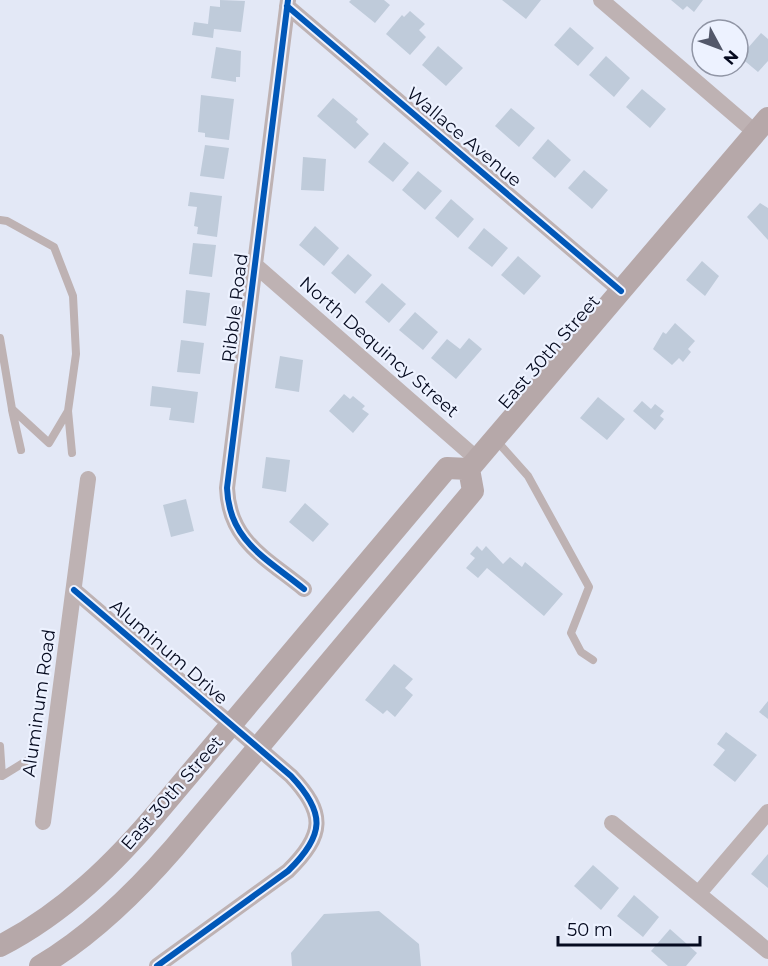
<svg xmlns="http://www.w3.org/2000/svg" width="768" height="966" viewBox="0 0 768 966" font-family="Montserrat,sans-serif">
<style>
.building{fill:#bfcbda}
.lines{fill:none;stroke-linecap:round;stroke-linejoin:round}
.lane{stroke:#beb2b3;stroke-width:8}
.street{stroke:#beb2b3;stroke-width:16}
.secondary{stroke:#b6a8a9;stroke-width:22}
.cycleway-casing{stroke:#edf2ff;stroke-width:10}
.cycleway{stroke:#0057b8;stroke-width:6}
.labels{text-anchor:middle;stroke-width:4.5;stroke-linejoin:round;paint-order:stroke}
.street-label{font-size:18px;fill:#050a1f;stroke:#edf2ff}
</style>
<rect width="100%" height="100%" fill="#e3e8f6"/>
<path class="building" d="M 220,0 L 245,1 L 241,32 L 214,29 L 213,38 L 192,35 L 194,22 L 208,24 L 210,6 L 220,7 Z
M 351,0 L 384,0 L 390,5 L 375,23 L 349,2 Z
M 502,0 L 541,0 L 526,19 Z
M 671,0 L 703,0 L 694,12 L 687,6 L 683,10 Z
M 410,11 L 425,24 L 419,30 L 426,37 L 410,55 L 386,34 L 402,15 L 404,17 Z
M 570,27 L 594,48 L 578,66 L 554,45 Z
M 761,33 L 768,39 L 768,61 L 758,72 L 740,57 Z
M 438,46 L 463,68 L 446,86 L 422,65 Z
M 216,47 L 241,51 L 240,77 L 236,77 L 236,82 L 211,78 Z
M 606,56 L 630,78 L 614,97 L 589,75 Z
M 642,89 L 666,109 L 650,128 L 626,107 Z
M 201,95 L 234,99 L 229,140 L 205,137 L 205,133 L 198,132 Z
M 333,98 L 358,119 L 356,122 L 369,134 L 355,149 L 317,116 Z
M 511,108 L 535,128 L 519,147 L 495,126 Z
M 548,139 L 571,160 L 555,178 L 532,158 Z
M 384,142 L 409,163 L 393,182 L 368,162 Z
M 205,145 L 229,148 L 224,179 L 200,176 Z
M 303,157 L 326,159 L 324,191 L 301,190 Z
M 584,170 L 608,190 L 592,209 L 568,188 Z
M 418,171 L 442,191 L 425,210 L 402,190 Z
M 190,192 L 222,196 L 217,237 L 197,234 L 198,227 L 194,226 L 197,207 L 188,206 Z
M 451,199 L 474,219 L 458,238 L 435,218 Z
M 760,203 L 768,208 L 768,240 L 747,217 Z
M 315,226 L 339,248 L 324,266 L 299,245 Z
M 484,228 L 508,248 L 492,267 L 468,248 Z
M 193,243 L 216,245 L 212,277 L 189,274 Z
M 348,254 L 372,275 L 355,294 L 331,273 Z
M 518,256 L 541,276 L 524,295 L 501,275 Z
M 702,261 L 719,276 L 705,296 L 686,280 Z
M 382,283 L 406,304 L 389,323 L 365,302 Z
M 186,290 L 210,293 L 206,326 L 183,323 Z
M 415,312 L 438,332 L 423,350 L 399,330 Z
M 675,323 L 695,341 L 688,349 L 691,352 L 683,362 L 679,358 L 672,365 L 653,349 L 663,332 L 666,334 Z
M 469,338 L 482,349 L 456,379 L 431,358 L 447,339 L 460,349 Z
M 181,340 L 204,343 L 200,374 L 177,372 Z
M 280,356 L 303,360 L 299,392 L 275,388 Z
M 152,386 L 198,392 L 194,423 L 169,420 L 171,408 L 150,406 Z
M 344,394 L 350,399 L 353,396 L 365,406 L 362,409 L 369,414 L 353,433 L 329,411 Z
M 598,397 L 625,419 L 607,440 L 580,418 Z
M 642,401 L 651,409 L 655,404 L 664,411 L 660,416 L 664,419 L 655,430 L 633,411 Z
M 266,457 L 290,460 L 286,492 L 262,488 Z
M 186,499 L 194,531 L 171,537 L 163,505 Z
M 305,503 L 329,524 L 313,542 L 289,522 Z
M 477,546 L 482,551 L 486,546 L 503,564 L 510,557 L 522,567 L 525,562 L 563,594 L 544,616 L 487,568 L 478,578 L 466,568 L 475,558 L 470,554 Z
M 394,664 L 413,679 L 405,688 L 413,695 L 395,717 L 387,710 L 383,714 L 365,700 Z
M 768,701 L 768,719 L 759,712 Z
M 726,732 L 757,755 L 735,782 L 713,765 L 725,750 L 717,744 Z
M 768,854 L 768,888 L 751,874 Z
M 593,865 L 619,888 L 601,910 L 574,886 Z
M 634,895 L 659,917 L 643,937 L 617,916 Z
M 379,911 L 419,944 L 421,966 L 292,966 L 291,953 L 324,914 Z
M 670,929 L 697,953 L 686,966 L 668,966 L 651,951 Z"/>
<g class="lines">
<path class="lane" d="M 0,220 L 7,221 L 54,247 L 73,296 L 76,354 L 68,411
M 0,338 L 12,409 L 49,443 L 68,411 L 72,453
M 12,410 L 21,450
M 495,439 L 528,476 L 589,587 L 571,633 L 581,652 L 593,660
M 0,746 L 2,776 L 28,760"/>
<path class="street" d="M 288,0 L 227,488 C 229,541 266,558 304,589
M 601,0 L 756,133
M 287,6 L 621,291
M 255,265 L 477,459
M 74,590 L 291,776 C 326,813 325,835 288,871 L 157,966
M 43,822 L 88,479
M 612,823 L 768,951
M 699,893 L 768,812"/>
<path class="secondary" d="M 469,469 L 768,118
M 0,946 C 64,913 115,863 161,808 L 447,468 L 469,469
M 40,966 C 91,936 135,893 174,848 L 473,491 L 469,469"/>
<g class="cycleway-casing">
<path id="cycleway" d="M 288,0 L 227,488 C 229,541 266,558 304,589
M 287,6 L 621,291
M 74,590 L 291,776 C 326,813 325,835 288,871 L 157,966"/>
</g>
<use href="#cycleway" class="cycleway"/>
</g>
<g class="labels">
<g class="street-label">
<text transform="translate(464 137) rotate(40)" y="6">Wallace Avenue</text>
<text transform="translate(235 308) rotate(-83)" y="6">Ribble Road</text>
<text transform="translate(379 347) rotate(41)" y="6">North Dequincy Street</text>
<text transform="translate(549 352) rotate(-49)" y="6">East 30th Street</text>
<text transform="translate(169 652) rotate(41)" y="6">Aluminum Drive</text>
<text transform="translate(39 703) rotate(-82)" y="6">Aluminum Road</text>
<text transform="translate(172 793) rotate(-49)" y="6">East 30th Street</text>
</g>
</g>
<g transform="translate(720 48) rotate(131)"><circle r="28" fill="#edf2ff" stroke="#9095a5" stroke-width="1.5"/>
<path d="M0-4.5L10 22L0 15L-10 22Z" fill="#53586a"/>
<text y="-9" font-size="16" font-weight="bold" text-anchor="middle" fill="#050a1f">N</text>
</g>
<path d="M558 936v9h142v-9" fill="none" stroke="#050a1f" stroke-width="3"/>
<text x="567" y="936" font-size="18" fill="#050a1f" stroke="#edf2ff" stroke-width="4.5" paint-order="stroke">50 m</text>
</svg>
